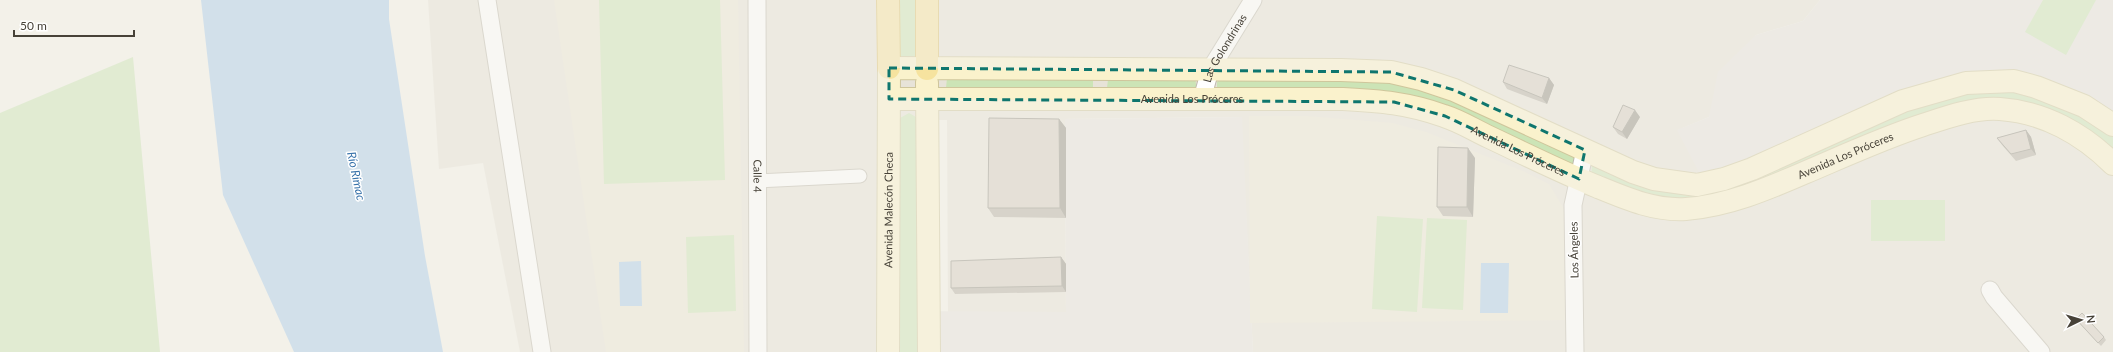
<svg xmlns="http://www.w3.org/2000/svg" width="2113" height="352" viewBox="0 0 2113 352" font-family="Lato,sans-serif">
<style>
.residential{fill:#e7e3d8}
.industrial{fill:#e6e3de}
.education{fill:#ebe6d4}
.green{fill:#cce4b6}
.water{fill:#abcdeb}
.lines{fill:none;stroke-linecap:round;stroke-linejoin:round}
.pedestrian-casing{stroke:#beb9ad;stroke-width:15}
.minor-casing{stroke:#beb9ad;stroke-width:19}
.secondary-casing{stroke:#cfc69c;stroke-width:24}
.primary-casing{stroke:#dbc170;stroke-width:24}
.pedestrian{stroke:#fff;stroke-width:13}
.minor{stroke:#fff;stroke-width:17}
.secondary{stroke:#faf2cc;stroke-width:22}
.primary{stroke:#f6e39f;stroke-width:22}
.wall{fill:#b6b0a5}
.shaded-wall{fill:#949086}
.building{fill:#d4cdc0;stroke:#949086}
.marked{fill:none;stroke:#0f766e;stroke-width:3;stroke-dasharray:8 5;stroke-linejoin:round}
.labels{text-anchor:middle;stroke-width:3;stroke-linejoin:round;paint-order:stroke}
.street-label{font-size:11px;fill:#474238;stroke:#fff}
.water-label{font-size:12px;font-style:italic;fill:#3973aa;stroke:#fff}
</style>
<rect width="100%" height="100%" fill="#f3f1e9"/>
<path class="residential" d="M 428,0 L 1820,0 L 1803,21 L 1756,35 L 1709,117 L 1678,130 L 1960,98 L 2113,141 L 2113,352 L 1253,352 L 1241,117 L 1065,119 L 1066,312 L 948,312 L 947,120 L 907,120 L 906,352 L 520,352 L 483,163 L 439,169 Z"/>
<path class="industrial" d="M 1820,0 L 2113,0 L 2113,141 L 1986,95 L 1718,193 L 1700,174 L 1677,130 L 1709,117 L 1718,72 L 1756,35 L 1803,21 Z
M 1242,117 L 1253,352 L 906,352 L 905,311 L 1066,312 L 1065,119 Z"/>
<path class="education" d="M 554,0 L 738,0 L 744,352 L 606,352 Z
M 1249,116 L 1306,116 L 1392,123 L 1426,132 L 1525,172 L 1549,184 L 1565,211 L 1567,320 L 1250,323 Z"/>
<path class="green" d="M 599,0 L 720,0 L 725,180 L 604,184 Z
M 894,0 L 919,0 L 920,55 L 912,61 L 898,59 Z
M 2043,0 L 2096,0 L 2066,55 L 2025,32 Z
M 133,57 L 160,352 L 0,352 L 0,113 Z
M 1088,77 L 1093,81 L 1093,89 L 946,88 L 947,78 Z
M 1195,77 L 1197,91 L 1107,88 L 1108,79 Z
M 1356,78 L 1414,84 L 1577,154 L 1574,166 L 1450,112 L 1217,89 L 1217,82 L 1221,79 Z
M 2006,89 L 2054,101 L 2113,134 L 2113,155 L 2007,104 L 1783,177 L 1680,204 L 1591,178 L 1592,165 L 1679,190 L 1930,99 Z
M 909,113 L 916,117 L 921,125 L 923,352 L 898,352 L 895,126 L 900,118 Z
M 1871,200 L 1945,200 L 1945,241 L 1871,241 Z
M 1377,216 L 1423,219 L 1417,312 L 1372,309 Z
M 1427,218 L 1467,220 L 1463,310 L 1422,308 Z
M 734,235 L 736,311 L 688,313 L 686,237 Z"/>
<path class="water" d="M 201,0 L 389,0 L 389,19 L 425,256 L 443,352 L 294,352 L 223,195 Z
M 641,261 L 642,306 L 620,306 L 619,262 Z
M 1481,263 L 1509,263 L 1508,313 L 1480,313 Z"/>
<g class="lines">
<g class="pedestrian-casing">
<path id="pedestrian" d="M 757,181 L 860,176"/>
</g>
<g class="minor-casing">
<g id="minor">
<path d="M 487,0 L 542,352"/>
<path id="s1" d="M 757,0 L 758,352"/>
<path id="s2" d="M 1202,99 L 1210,70 L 1253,0"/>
<path d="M 1990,290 L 1994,297 L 2041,352"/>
<path d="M 1575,352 L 1573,205 L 1585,150"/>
</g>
</g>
<g class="secondary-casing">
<g id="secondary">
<path d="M 927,83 L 929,352"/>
<path id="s3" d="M 889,99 L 1343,99 C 1380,101 1408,103 1444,116 C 1460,121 1474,130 1489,137 C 1525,154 1561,172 1598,187 C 1627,199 1655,211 1686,209 C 1727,206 1767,189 1804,173 C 1844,156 1883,138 1923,125 C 1947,117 1975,107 2000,109 C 2044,112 2083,134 2113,164"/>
<path id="s4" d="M 888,352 L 889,68 L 1341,70 L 1391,72 L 1421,79 L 1454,90 L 1633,172 L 1654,179 L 1697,185 L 1724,179 L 1752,169 L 1903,101 L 1966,83 L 2014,81 L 2036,87 L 2084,106 L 2113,125"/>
</g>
</g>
<g class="primary-casing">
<path id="primary" d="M 888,0 L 889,68
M 927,0 L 927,69"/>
</g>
<use href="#pedestrian" class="pedestrian"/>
<use href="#minor" class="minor"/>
<use href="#secondary" class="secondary"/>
<use href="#primary" class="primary"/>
</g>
<path class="wall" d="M 1549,78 L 1554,85 L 1547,104 L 1507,89 L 1503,82 Z
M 1640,117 L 1627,139 L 1618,134 L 1613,127 Z
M 1059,119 L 1066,128 L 1066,218 L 994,217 L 988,208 Z
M 2026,130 L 2031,137 L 2036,155 L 2016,161 L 2002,145 L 1997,138 Z
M 1475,158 L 1473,217 L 1443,216 L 1437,207 Z
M 1061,257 L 1066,264 L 1066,292 L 955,294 L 951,288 Z
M 2076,319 L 2104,337 L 2106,340 L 2101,346 L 2078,322 Z"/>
<path class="shaded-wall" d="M 1549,78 L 1554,85 L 1547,104 L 1542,98 Z
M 1635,110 L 1640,117 L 1627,139 L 1622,132 Z
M 1059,119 L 1066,128 L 1066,218 L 1060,208 Z
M 2026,130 L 2031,137 L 2036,155 L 2031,149 Z
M 1468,148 L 1475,158 L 1473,217 L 1467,207 Z
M 1061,257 L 1066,264 L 1066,292 L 1062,286 Z"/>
<path class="building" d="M 1509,65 L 1549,78 L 1542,98 L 1503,82 Z
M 1623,105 L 1635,110 L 1622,132 L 1613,127 Z
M 989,118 L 1059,119 L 1060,208 L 988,208 Z
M 2026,130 L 2031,149 L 2011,154 L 1997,138 Z
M 1438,147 L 1468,148 L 1467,207 L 1437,207 Z
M 1061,257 L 1062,286 L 951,288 L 951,261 Z
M 2082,313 L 2104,337 L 2098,343 L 2076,319 Z"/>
<path d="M0 0H2113V352H0ZM 889,68 L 1391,72 L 1454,90 L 1585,150 L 1579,179 L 1445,116 L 1394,102 L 889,99 Z" fill="#f3f1e9" fill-opacity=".55" fill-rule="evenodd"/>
<path class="marked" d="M 889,68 L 1391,72 L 1454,90 L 1585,150 L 1579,179 L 1445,116 L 1394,102 L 889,99 Z"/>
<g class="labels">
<g class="street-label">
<text dy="4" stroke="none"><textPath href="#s2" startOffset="56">Las Golondrinas</textPath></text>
<text dy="4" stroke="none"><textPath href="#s3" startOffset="303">Avenida Los Próceres</textPath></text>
<text dy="4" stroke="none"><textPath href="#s3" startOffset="639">Avenida Los Próceres</textPath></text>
<text dy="4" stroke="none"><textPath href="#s3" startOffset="987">Avenida Los Próceres</textPath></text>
<text dy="4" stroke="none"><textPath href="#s1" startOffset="176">Calle 4</textPath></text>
<text dy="4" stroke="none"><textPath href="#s4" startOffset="142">Avenida Malecón Checa</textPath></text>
<text transform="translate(1574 250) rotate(-91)" y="4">Los Ángeles</text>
</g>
<g class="water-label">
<text transform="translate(356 176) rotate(78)" y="4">Río Rímac</text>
</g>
</g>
<g transform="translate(2081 320) rotate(85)" stroke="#ffffff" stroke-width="3" paint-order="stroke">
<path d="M0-3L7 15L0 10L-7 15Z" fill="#474238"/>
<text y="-6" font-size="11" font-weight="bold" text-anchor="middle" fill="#474238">N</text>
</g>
<path d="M14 30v6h120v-6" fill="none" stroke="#474238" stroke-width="2"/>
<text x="20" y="30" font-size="12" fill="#474238" stroke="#ffffff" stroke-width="3" paint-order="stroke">50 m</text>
</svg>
